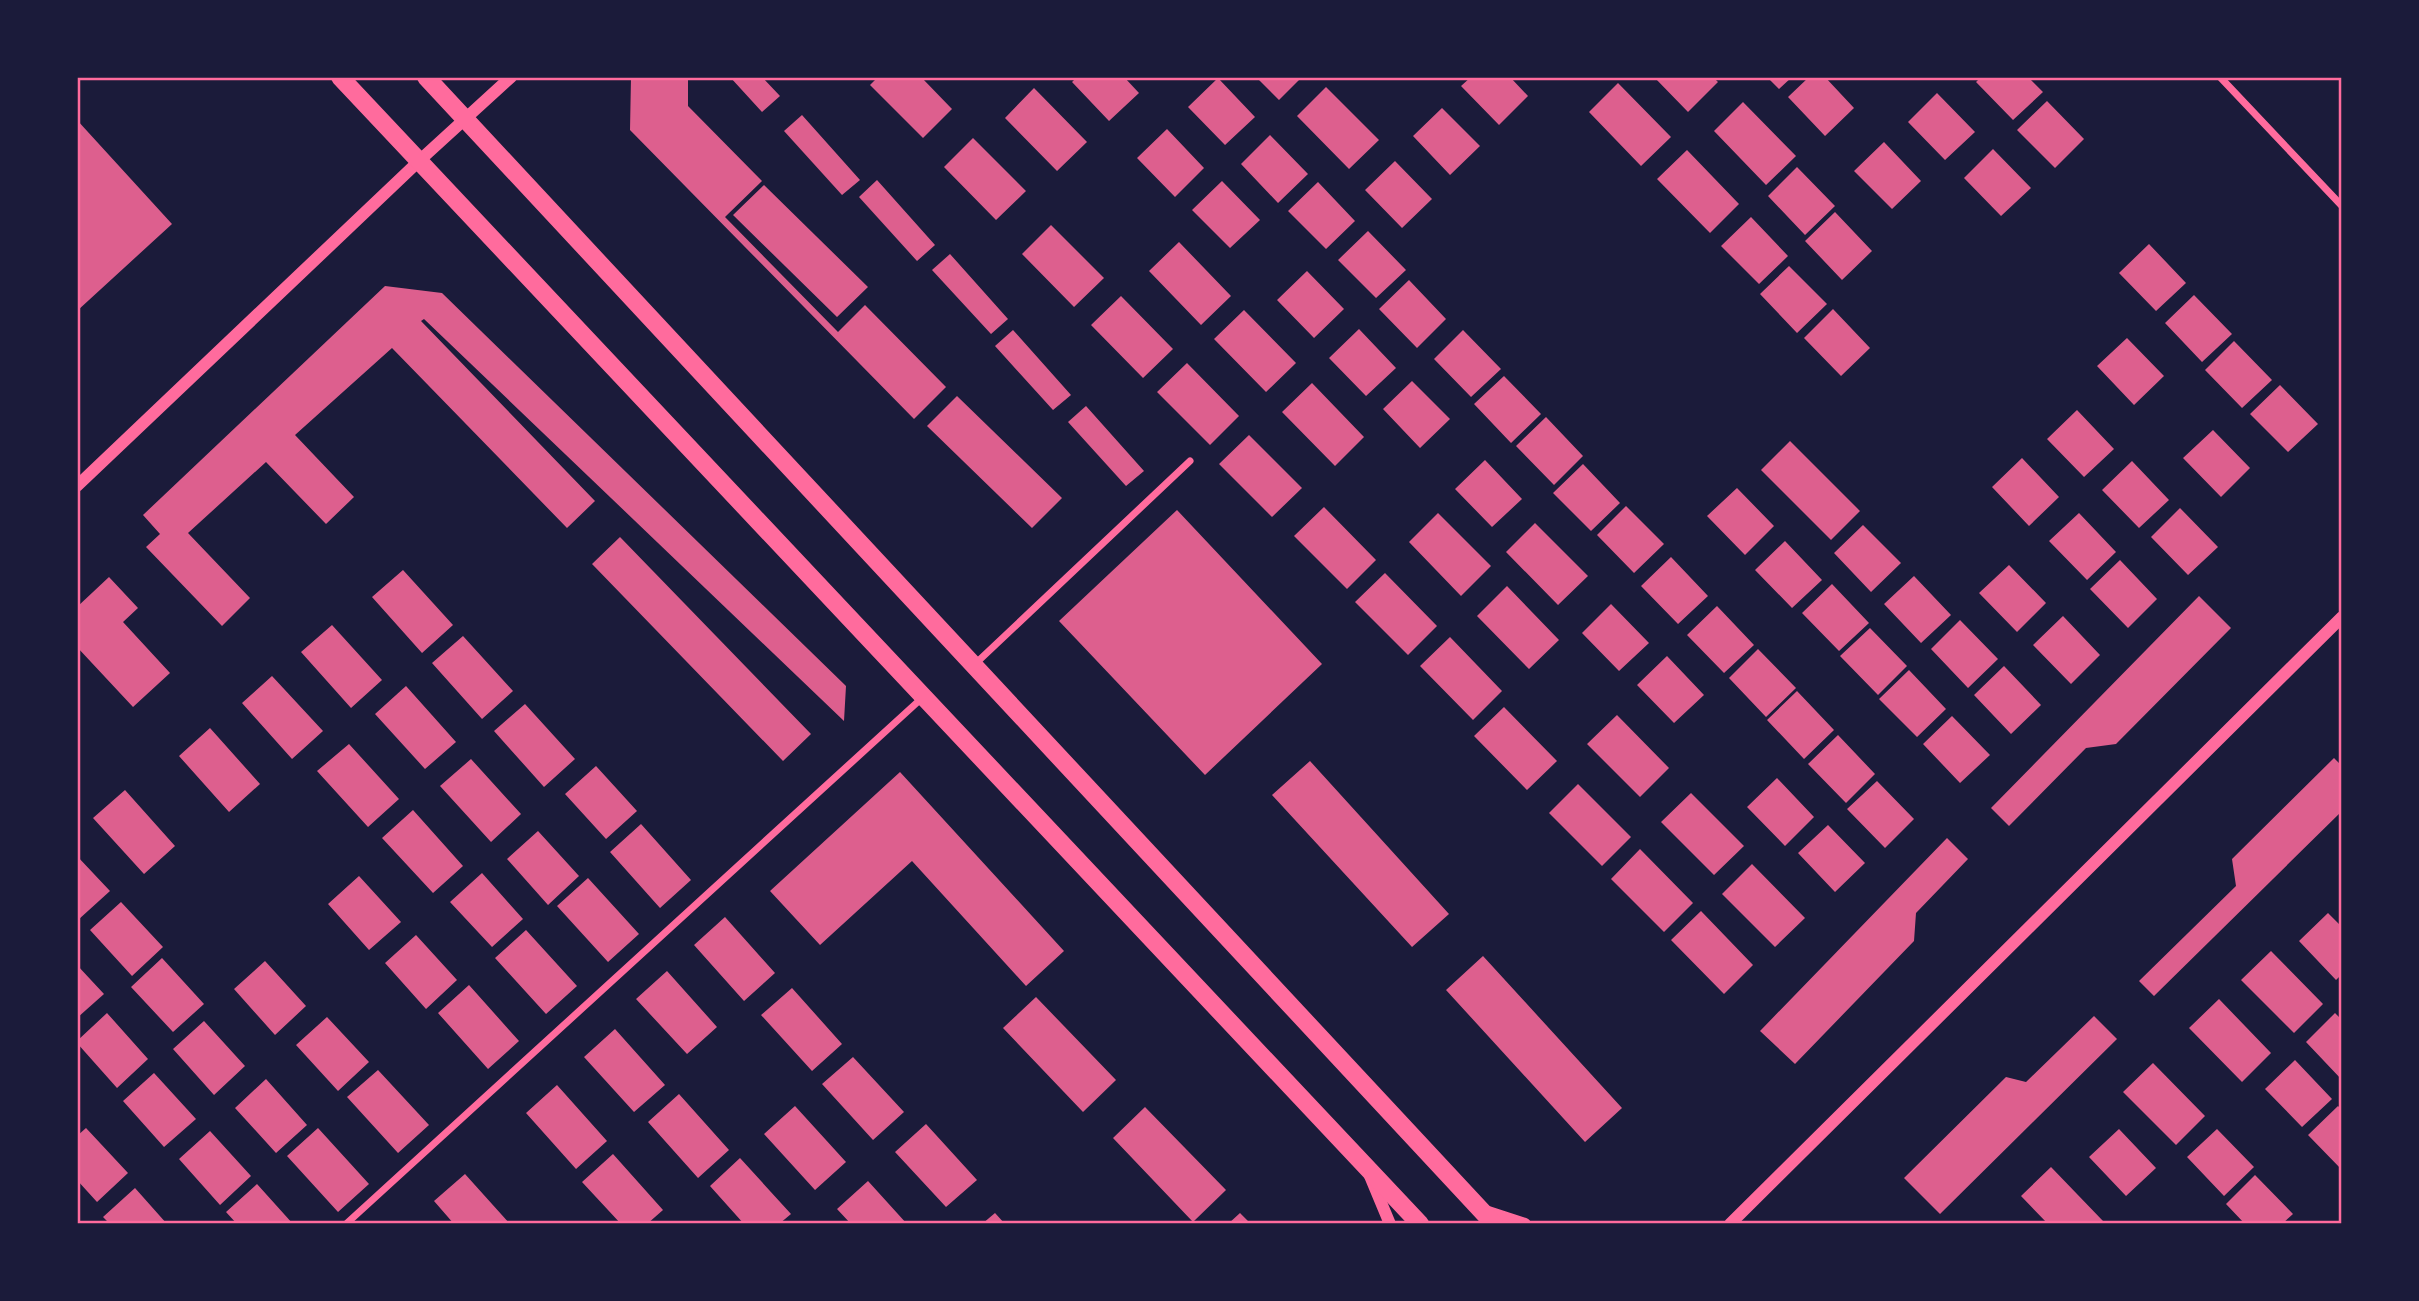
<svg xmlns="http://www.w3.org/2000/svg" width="2419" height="1301" viewBox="0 0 2419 1301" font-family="'Archivo Narrow',sans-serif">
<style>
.building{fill:#dd5f8e}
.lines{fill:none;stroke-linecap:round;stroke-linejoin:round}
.minor{stroke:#ff6b9d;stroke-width:7}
.tertiary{stroke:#ff6b9d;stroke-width:12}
.primary{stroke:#ff6b9d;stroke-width:18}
.neatline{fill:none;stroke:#ff6b9d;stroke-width:2.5}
</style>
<rect width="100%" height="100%" fill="#1b1b3a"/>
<path class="building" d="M 631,77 L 688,77 L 688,106 L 762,181 L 725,217 L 838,332 L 865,305 L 946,387 L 914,419 L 630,130 Z
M 730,77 L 762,77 L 780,96 L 762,112 Z
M 878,77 L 921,77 L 952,109 L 923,138 L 870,85 Z
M 1077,77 L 1124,77 L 1139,93 L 1109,121 L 1072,82 Z
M 1256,77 L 1302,77 L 1279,100 Z
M 1471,77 L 1510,77 L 1528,96 L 1499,125 L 1461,86 Z
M 1654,77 L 1713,77 L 1718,82 L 1688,112 Z
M 1767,77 L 1792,77 L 1779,89 Z
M 1809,77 L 1825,77 L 1854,108 L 1825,136 L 1788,97 Z
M 1981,77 L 2028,77 L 2043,92 L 2013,120 L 1976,82 Z
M 1218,78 L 1255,117 L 1225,145 L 1188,107 Z
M 1618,83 L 1671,137 L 1641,166 L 1589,112 Z
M 1326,87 L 1379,140 L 1349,169 L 1297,116 Z
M 1034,88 L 1087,142 L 1057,171 L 1005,118 Z
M 1937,93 L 1975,132 L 1945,160 L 1908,122 Z
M 2047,101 L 2084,139 L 2055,168 L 2017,130 Z
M 1743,102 L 1796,156 L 1766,185 L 1714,131 Z
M 1442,108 L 1480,146 L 1450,175 L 1413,136 Z
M 802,115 L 860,180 L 842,195 L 784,131 Z
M 77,120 L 172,224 L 77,311 Z
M 1167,129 L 1204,168 L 1175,197 L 1137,158 Z
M 1270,135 L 1308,174 L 1278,203 L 1241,164 Z
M 973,138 L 1026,191 L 996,220 L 944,167 Z
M 1884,142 L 1921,181 L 1892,209 L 1854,171 Z
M 1993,149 L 2031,188 L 2001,216 L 1964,178 Z
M 1687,150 L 1739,204 L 1710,233 L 1657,179 Z
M 1395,161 L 1432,199 L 1402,228 L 1365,190 Z
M 1797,167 L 1835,206 L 1805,235 L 1768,196 Z
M 877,180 L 935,245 L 917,261 L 859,197 Z
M 1222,181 L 1260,220 L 1230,248 L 1192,210 Z
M 1318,182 L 1355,221 L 1326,249 L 1288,211 Z
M 764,185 L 868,287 L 837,317 L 733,215 Z
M 1835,212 L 1872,251 L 1842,280 L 1805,241 Z
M 1751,217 L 1788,256 L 1759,284 L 1721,246 Z
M 1051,225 L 1104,278 L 1074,307 L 1022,254 Z
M 1368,231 L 1406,270 L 1376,298 L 1338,260 Z
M 1179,242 L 1231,296 L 1201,325 L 1149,271 Z
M 2149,244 L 2186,283 L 2156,311 L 2119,273 Z
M 950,254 L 1008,319 L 991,334 L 932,270 Z
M 1789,266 L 1827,304 L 1797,333 L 1760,294 Z
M 1307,271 L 1344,309 L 1314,338 L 1277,300 Z
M 1409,280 L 1446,319 L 1417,348 L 1379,309 Z
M 385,286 L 442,293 L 846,686 L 844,721 L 424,319 L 421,321 L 595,501 L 567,528 L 392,348 L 295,435 L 354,497 L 326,524 L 266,462 L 188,533 L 250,598 L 222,626 L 146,547 L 160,534 L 143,515 Z
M 2194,295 L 2232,334 L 2202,362 L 2165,323 Z
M 1121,296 L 1173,349 L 1143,378 L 1091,325 Z
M 1833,309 L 1870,348 L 1841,376 L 1804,338 Z
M 1244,310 L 1296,363 L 1266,392 L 1214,339 Z
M 1359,329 L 1396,368 L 1366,396 L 1329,358 Z
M 1013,330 L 1071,395 L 1053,410 L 995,346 Z
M 1463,330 L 1501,369 L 1471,397 L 1434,359 Z
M 2127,338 L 2164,376 L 2134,405 L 2097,366 Z
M 2234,341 L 2272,380 L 2242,408 L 2205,370 Z
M 1187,363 L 1239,416 L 1210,445 L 1157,392 Z
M 1504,376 L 1541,414 L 1511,443 L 1474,404 Z
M 1412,381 L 1450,419 L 1420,448 L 1383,409 Z
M 1312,383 L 1364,437 L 1335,466 L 1282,412 Z
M 2280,385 L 2318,424 L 2288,452 L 2250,414 Z
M 957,396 L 1062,498 L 1032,528 L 927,426 Z
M 1086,406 L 1144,471 L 1126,486 L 1068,422 Z
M 2077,410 L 2114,449 L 2084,477 L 2047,439 Z
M 1546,417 L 1583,456 L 1554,485 L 1516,446 Z
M 2213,430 L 2250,468 L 2221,497 L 2183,458 Z
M 1249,435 L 1302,488 L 1272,517 L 1219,464 Z
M 1790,441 L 1860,511 L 1831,540 L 1761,470 Z
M 2022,458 L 2059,497 L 2029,526 L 1992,487 Z
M 1485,460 L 1522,499 L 1492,527 L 1455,489 Z
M 2132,461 L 2169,500 L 2139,528 L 2102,490 Z
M 1583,464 L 1620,503 L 1591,531 L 1553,493 Z
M 1737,488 L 1774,526 L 1745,555 L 1707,516 Z
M 1626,506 L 1664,544 L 1634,573 L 1597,535 Z
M 1324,507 L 1376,560 L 1347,589 L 1294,536 Z
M 2180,508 L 2218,547 L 2188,575 L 2151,537 Z
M 1177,510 L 1322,664 L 1205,775 L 1059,621 Z
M 1438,513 L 1491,566 L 1461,596 L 1409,542 Z
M 2079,513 L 2116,552 L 2087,580 L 2049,541 Z
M 1535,523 L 1588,576 L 1558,605 L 1506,552 Z
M 1863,525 L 1901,563 L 1871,592 L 1834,553 Z
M 620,537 L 811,734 L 783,761 L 592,564 Z
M 1785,541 L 1822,580 L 1792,608 L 1755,570 Z
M 1671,557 L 1708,596 L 1678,624 L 1641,586 Z
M 2120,560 L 2157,599 L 2128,628 L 2090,589 Z
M 2009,565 L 2046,603 L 2017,632 L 1979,593 Z
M 403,570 L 453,625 L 422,653 L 372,597 Z
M 1385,573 L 1437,626 L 1408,655 L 1355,602 Z
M 1914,576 L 1951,615 L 1921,643 L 1884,604 Z
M 109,577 L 138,608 L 123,622 L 170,673 L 133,707 L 77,647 L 77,607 Z
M 1832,584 L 1869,623 L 1839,651 L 1802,613 Z
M 1507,586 L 1559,640 L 1529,669 L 1477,616 Z
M 2199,596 L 2231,628 L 2116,744 L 2086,748 L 2009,826 L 1991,808 Z
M 1611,604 L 1649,643 L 1619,671 L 1582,633 Z
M 1717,606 L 1754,645 L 1724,673 L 1687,635 Z
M 2063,616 L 2100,655 L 2071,684 L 2033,645 Z
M 1960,620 L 1998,659 L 1968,688 L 1931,649 Z
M 332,625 L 382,680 L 351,708 L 301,652 Z
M 1870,628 L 1907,666 L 1878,695 L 1840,656 Z
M 463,636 L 513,691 L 482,719 L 432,663 Z
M 1450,637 L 1502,691 L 1473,720 L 1420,666 Z
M 1758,649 L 1796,688 L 1766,717 L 1729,678 Z
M 1667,656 L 1704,695 L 1674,723 L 1637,685 Z
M 2004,666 L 2041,705 L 2011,734 L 1974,695 Z
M 1909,670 L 1946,709 L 1917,737 L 1879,699 Z
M 272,676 L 323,731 L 292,759 L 242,703 Z
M 406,686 L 456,742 L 425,769 L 375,714 Z
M 1797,691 L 1834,730 L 1804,759 L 1767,720 Z
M 525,704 L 575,759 L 544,787 L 494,731 Z
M 1504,707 L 1557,761 L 1527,790 L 1474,736 Z
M 1617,715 L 1669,768 L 1640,797 L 1587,744 Z
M 1952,716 L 1990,755 L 1960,783 L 1923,744 Z
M 210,728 L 260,784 L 229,812 L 179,756 Z
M 1838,735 L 1875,774 L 1846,803 L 1808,764 Z
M 349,744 L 399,799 L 368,827 L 317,771 Z
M 2334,758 L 2342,766 L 2342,811 L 2154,996 L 2139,981 L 2236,886 L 2232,859 Z
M 471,759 L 521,814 L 491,842 L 440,786 Z
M 1310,761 L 1449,914 L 1412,947 L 1272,795 Z
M 596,766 L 637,811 L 606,839 L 565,794 Z
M 900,772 L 1064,951 L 1026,986 L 912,861 L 820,945 L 770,891 Z
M 1777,778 L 1814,817 L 1785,846 L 1747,807 Z
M 1877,781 L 1914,819 L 1885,848 L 1847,809 Z
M 1578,784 L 1631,837 L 1602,866 L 1549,813 Z
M 125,790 L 175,846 L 144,874 L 93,818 Z
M 1691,793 L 1744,846 L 1714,875 L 1661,822 Z
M 413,810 L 463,866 L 433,893 L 382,838 Z
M 641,824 L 691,880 L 660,908 L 610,852 Z
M 1828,825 L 1865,863 L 1835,892 L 1798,853 Z
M 538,831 L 579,876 L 548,905 L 507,859 Z
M 1947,838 L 1968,859 L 1916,913 L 1914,941 L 1795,1064 L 1760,1031 Z
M 1640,849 L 1693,903 L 1664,932 L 1611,879 Z
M 77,856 L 110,891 L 78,920 L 77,918 Z
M 1752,864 L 1805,918 L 1775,947 L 1722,894 Z
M 482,873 L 523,919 L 492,947 L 450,902 Z
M 359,876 L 401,922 L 369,950 L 328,904 Z
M 588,878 L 639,934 L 608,962 L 557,906 Z
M 121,902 L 163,947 L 132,976 L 90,930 Z
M 1701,911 L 1753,965 L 1724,994 L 1671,940 Z
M 2328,913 L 2342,927 L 2342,974 L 2336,980 L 2299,941 Z
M 725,917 L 775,973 L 744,1001 L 694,945 Z
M 526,930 L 577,986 L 546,1014 L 495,958 Z
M 416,935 L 457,980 L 426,1009 L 385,963 Z
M 2271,951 L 2323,1004 L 2294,1033 L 2241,980 Z
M 1483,956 L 1622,1108 L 1585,1142 L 1446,990 Z
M 162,958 L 204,1004 L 173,1032 L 131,987 Z
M 265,961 L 306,1006 L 275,1035 L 234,989 Z
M 77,965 L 104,994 L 77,1018 Z
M 667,971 L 717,1027 L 687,1054 L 636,999 Z
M 469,985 L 519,1041 L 488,1069 L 438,1013 Z
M 792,988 L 842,1044 L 812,1071 L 761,1015 Z
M 1036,997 L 1116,1080 L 1083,1112 L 1003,1028 Z
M 2219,999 L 2271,1053 L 2242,1082 L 2189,1028 Z
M 107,1013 L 148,1059 L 117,1088 L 77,1043 L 77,1041 Z
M 2335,1013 L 2342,1020 L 2342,1080 L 2306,1042 Z
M 2094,1016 L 2117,1039 L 1940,1214 L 1904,1178 L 2006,1077 L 2026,1082 Z
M 327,1017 L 369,1062 L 338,1091 L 296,1045 Z
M 204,1021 L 245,1066 L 214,1095 L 173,1049 Z
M 615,1029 L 665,1085 L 634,1112 L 584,1057 Z
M 853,1057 L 904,1112 L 873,1140 L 822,1084 Z
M 2295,1060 L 2332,1099 L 2302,1127 L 2265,1089 Z
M 2153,1063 L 2205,1116 L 2176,1145 L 2123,1092 Z
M 378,1070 L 429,1125 L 398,1153 L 347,1097 Z
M 154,1073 L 196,1119 L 164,1147 L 123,1101 Z
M 266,1079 L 307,1125 L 276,1153 L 235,1108 Z
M 557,1085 L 607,1141 L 576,1169 L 526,1113 Z
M 679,1094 L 729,1150 L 698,1178 L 648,1122 Z
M 795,1106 L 846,1162 L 815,1190 L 764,1134 Z
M 2338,1106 L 2342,1110 L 2342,1170 L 2308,1135 Z
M 1145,1107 L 1226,1190 L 1193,1222 L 1113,1138 Z
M 926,1124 L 977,1180 L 946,1207 L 895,1152 Z
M 86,1128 L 128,1173 L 97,1202 L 77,1180 L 77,1136 Z
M 318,1128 L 369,1184 L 338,1212 L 287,1156 Z
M 2119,1129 L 2156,1168 L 2126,1196 L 2089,1157 Z
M 2217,1129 L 2254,1167 L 2224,1196 L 2187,1157 Z
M 210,1131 L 251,1176 L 220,1205 L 179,1159 Z
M 613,1154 L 663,1210 L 647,1224 L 621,1224 L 582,1182 Z
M 740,1158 L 791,1214 L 779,1224 L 744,1224 L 710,1186 Z
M 2051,1167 L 2103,1221 L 2100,1224 L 2048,1224 L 2021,1196 Z
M 465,1174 L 510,1224 L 454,1224 L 434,1201 Z
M 2255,1175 L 2293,1214 L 2282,1224 L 2245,1224 L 2226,1204 Z
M 868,1181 L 907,1224 L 851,1224 L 837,1209 Z
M 257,1184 L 293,1224 L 237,1224 L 226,1212 Z
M 135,1188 L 167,1224 L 110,1224 L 103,1217 Z
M 995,1213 L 1005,1224 L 982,1224 Z
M 1240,1213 L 1251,1224 L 1228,1224 Z"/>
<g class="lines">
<path class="minor" d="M 2220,77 L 2342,206
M 974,665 L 1190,461
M 346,1224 L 922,698"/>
<path class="tertiary" d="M 77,486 L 419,161 L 511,77
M 1370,1176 L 1390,1224
M 1482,1210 L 1525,1224
M 1730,1224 L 2342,617"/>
<path class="primary" d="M 340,77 L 1420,1224
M 426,77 L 1494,1224"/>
</g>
<rect width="2419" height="1301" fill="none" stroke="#1b1b3a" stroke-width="158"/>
<rect x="79" y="79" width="2261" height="1143" class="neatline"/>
</svg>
